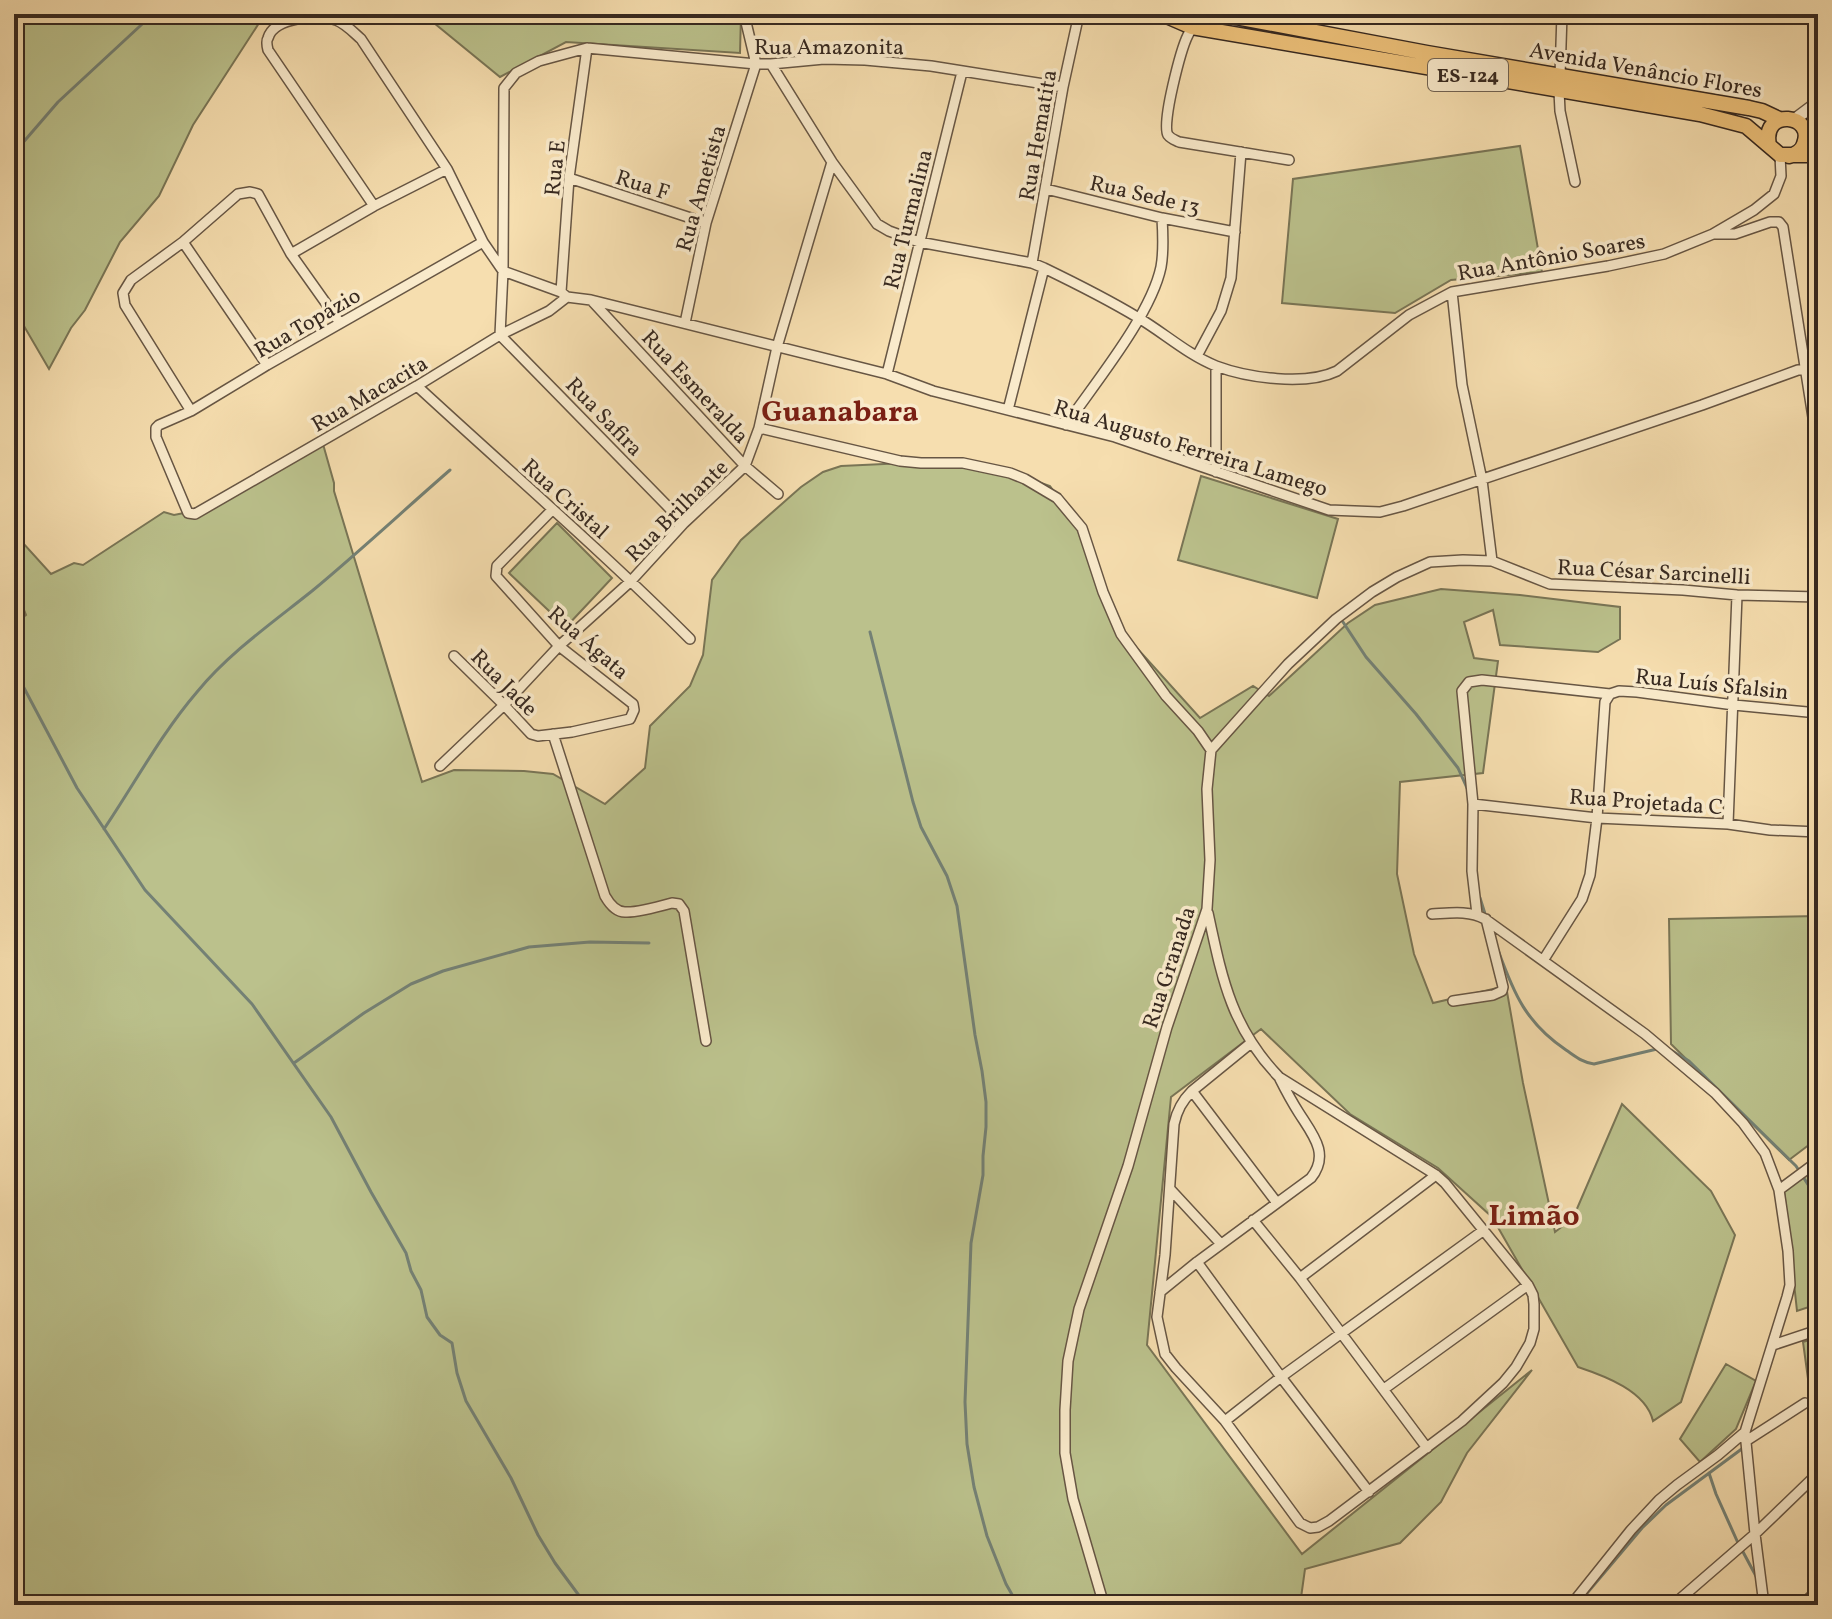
<svg xmlns="http://www.w3.org/2000/svg" width="1832" height="1619" viewBox="0 0 1832 1619" font-family="Vollkorn,serif">
<style>
.green{fill:#bbc18c;stroke:#797556;stroke-width:2}
.lines{fill:none;stroke-linecap:round;stroke-linejoin:round}
.stream{stroke:#748175;stroke-width:3}
.minor-casing{stroke:#675644;stroke-width:12}
.tertiary-casing{stroke:#675644;stroke-width:14}
.primary-casing{stroke:#372920;stroke-width:17}
.minor{stroke:#f9eacb;stroke-width:9}
.tertiary{stroke:#f9eacb;stroke-width:11}
.primary{stroke:#ebbf78;stroke-width:14}
.labels{text-anchor:middle;stroke-width:7;stroke-linejoin:round;paint-order:stroke}
.shield{fill:#f9eacb;stroke:#716353;stroke-width:2}
.shield-label{font-size:20px;font-weight:bold;fill:#372920}
.street-label{font-size:22px;fill:#372920;stroke:#f9eacb}
.district-label{font-size:30px;font-weight:bold;fill:#7a1f14;stroke:#f9eacb}
</style>
<rect width="100%" height="100%" fill="#f6deaf"/>
<filter id="stains"><feTurbulence type="fractalNoise" baseFrequency=".0025" numOctaves="4"/><feColorMatrix values="0 0 0 0 .2 0 0 0 0 .09 0 0 0 0 .02 0 0 0 .5 -.17"/></filter>
<radialGradient id="worn" r=".72"><stop offset=".6" stop-color="#630" stop-opacity="0"/><stop offset="1" stop-color="#630" stop-opacity=".3"/></radialGradient>
<path class="green" d="M 14,14 L 257,14 L 261,20 L 193,125 L 159,196 L 120,242 L 85,310 L 71,328 L 49,369 L 14,309 Z
M 423,14 L 741,14 L 740,53 L 566,42 L 500,77 Z
M 1520,146 L 1542,272 L 1451,280 L 1395,313 L 1282,303 L 1293,179 Z
M 321,437 L 334,483 L 334,491 L 422,782 L 454,770 L 524,771 L 553,774 L 605,804 L 645,768 L 650,726 L 690,686 L 703,655 L 712,580 L 741,540 L 801,487 L 823,472 L 841,466 L 949,461 L 1010,472 L 1050,486 L 1084,533 L 1117,626 L 1200,718 L 1253,686 L 1269,696 L 1348,623 L 1375,605 L 1441,589 L 1520,595 L 1620,607 L 1620,639 L 1598,652 L 1500,645 L 1493,610 L 1464,622 L 1474,658 L 1498,661 L 1483,773 L 1400,782 L 1397,874 L 1414,954 L 1433,1003 L 1506,986 L 1523,1083 L 1555,1232 L 1573,1218 L 1622,1104 L 1711,1191 L 1735,1235 L 1681,1402 L 1653,1421 C 1646,1391 1605,1376 1578,1367 L 1492,1217 L 1438,1168 L 1350,1114 L 1261,1029 L 1171,1097 L 1147,1345 L 1302,1554 L 1532,1370 L 1467,1453 L 1441,1502 L 1400,1543 L 1305,1569 L 1300,1605 L 14,1605 L 14,632 L 17,622 L 26,615 L 14,585 L 14,533 L 51,574 L 74,563 L 83,565 L 164,512 L 174,515 L 194,511 Z
M 1201,476 L 1338,519 L 1317,598 L 1178,560 Z
M 557,523 L 612,578 L 566,627 L 509,573 Z
M 1818,916 L 1818,1138 L 1789,1160 L 1671,1044 L 1669,919 Z
M 1818,1164 L 1818,1304 L 1797,1311 L 1784,1190 Z
M 1818,1337 L 1818,1399 L 1811,1401 L 1803,1342 Z
M 1726,1364 L 1756,1381 L 1736,1429 L 1700,1462 L 1680,1439 Z"/>
<g class="lines">
<path class="stream" d="M 14,153 L 58,102 L 153,14
M 1343,622 L 1366,657 L 1416,714 L 1458,768 L 1467,788
M 870,632 L 913,802 L 921,827 L 947,876 L 957,906 L 975,1035 L 982,1071 L 986,1102 L 986,1127 L 983,1156 L 983,1175 L 971,1243 L 965,1402 L 967,1444 L 974,1487 L 987,1536 L 1006,1584 L 1018,1605
M 14,669 L 77,788 L 145,890 L 252,1004 L 331,1117 L 371,1192 L 406,1253 L 411,1271 L 421,1290 L 427,1317 L 440,1335 L 452,1343 L 457,1373 L 466,1401 L 511,1478 L 538,1535 L 555,1563 L 586,1605
M 104,829 C 135,783 161,734 197,692 C 229,653 272,623 312,591 C 359,552 404,510 450,470
M 1480,898 L 1486,917
M 1498,950 C 1514,994 1526,1023 1566,1050 C 1575,1056 1583,1063 1594,1064 L 1657,1049
M 1669,1049 L 1689,1061 L 1796,1166 L 1818,1200
M 294,1063 L 364,1013 L 411,984 L 443,971 L 529,947 L 590,942 L 649,943
M 1808,1403 L 1818,1396
M 1709,1473 L 1716,1494 L 1738,1543
M 1742,1550 L 1757,1578
M 1767,1595 L 1772,1605
M 1577,1605 L 1642,1528 L 1666,1505 L 1743,1448"/>
<g class="minor-casing">
<path id="minor" d="M 1203,14 C 1198,21 1192,27 1188,35 C 1181,49 1161,124 1168,135 C 1171,139 1175,140 1179,142 L 1289,160
M 771,64 L 832,162 L 877,224 L 889,231 L 919,242 L 1032,263 L 1044,268 C 1075,283 1107,299 1137,317 C 1163,332 1188,355 1216,366 C 1248,378 1306,386 1337,371 L 1409,315 L 1452,292 L 1608,266 L 1664,254 L 1713,234 L 1754,210 L 1774,194 L 1781,176 L 1780,155
M 1560,75 L 1562,14
M 1559,91 L 1560,111 L 1575,182
M 569,178 L 706,223
M 1046,189 L 1162,218 L 1235,232
M 374,206 L 268,50 C 267,46 266,41 268,38 C 274,17 319,14 336,20 C 346,24 353,32 361,39 L 447,169 L 483,242 L 503,271 L 561,292 L 567,297 L 591,300 L 887,374 L 933,391 L 1115,437 L 1329,510 L 1380,512 L 1403,506 L 1702,405 L 1798,370 L 1818,370
M 1713,234 L 1735,234 L 1770,222 L 1779,222 L 1783,227 L 1818,449
M 183,242 L 267,365
M 483,242 L 267,365 L 191,411 L 159,425 L 156,428 L 156,437 L 188,513 L 195,514 L 417,386 L 500,335 L 549,311 L 567,297
M 291,254 L 374,206 L 447,169
M 1032,263 L 1063,87 L 1079,14
M 561,292 L 569,178 L 587,48
M 1452,292 L 1462,385 L 1482,480 L 1492,561
M 592,301 L 745,466 L 778,494
M 685,323 L 706,223 L 756,64 L 744,14
M 1197,356 L 1221,311 L 1231,278 L 1241,152
M 1216,366 L 1216,472
M 887,374 L 962,72
M 417,386 C 508,470 602,551 690,639
M 1008,410 L 1044,268
M 191,411 L 125,305 L 123,293 L 131,280 L 183,242 L 238,194 L 250,192 L 258,194 L 291,254 L 340,323
M 1066,425 C 1095,383 1151,315 1161,267 C 1164,251 1163,234 1162,218
M 759,428 L 900,461 L 921,463 L 963,463 L 1010,473 L 1025,479 L 1057,498 L 1082,528 L 1103,592 L 1121,634 L 1166,696 L 1198,731 L 1211,750 L 1207,789 L 1210,860 L 1207,909 L 1167,1027 L 1128,1166 L 1079,1309 L 1068,1361 L 1065,1410 L 1065,1453 L 1073,1499 L 1104,1605
M 684,523 L 500,335 L 503,271 L 504,88 L 516,73 L 539,61 L 587,48 L 756,64 L 771,64 L 824,59 L 865,60 L 931,66 L 1063,87
M 454,656 L 504,705 L 531,734 L 538,736 L 572,732 L 630,719 L 634,710 L 633,704 L 559,646 L 496,576 L 497,566 L 552,510
M 553,734 L 605,896 C 609,903 616,912 625,912 C 635,913 661,906 672,903 L 679,904 L 684,911 L 706,1041
M 1211,750 L 1288,664 L 1336,619 L 1372,592 L 1397,577 L 1430,562 L 1463,560 L 1492,561 L 1550,584 L 1683,590 L 1737,595 L 1818,597
M 440,766 L 504,705 L 559,646 L 631,581 L 684,523 L 745,466 L 759,428 L 777,347 L 832,162
M 1473,804 L 1597,818 L 1728,824 L 1770,830 L 1818,832
M 1728,824 L 1737,595
M 1208,913 C 1222,978 1231,1027 1279,1077 L 1436,1175 L 1445,1183 L 1528,1285 L 1533,1295 L 1534,1304 L 1534,1329 L 1530,1343 L 1516,1367 L 1503,1383 L 1462,1421 L 1329,1521 L 1318,1527 L 1310,1528 L 1300,1523 L 1225,1421 L 1176,1368 L 1165,1354 L 1157,1317 L 1165,1255 L 1174,1124 C 1177,1110 1182,1101 1192,1091 L 1251,1043
M 1432,914 C 1450,913 1469,910 1485,919 L 1645,1034 L 1715,1093 L 1743,1123 L 1765,1153 L 1779,1190 L 1788,1251 L 1790,1285 L 1787,1297 L 1745,1432 L 1718,1455 L 1677,1485 L 1659,1500 L 1631,1530 L 1571,1605
M 1477,914 L 1472,871 L 1473,804 L 1462,691 L 1469,682 L 1482,680 L 1610,694
M 1544,959 L 1582,899 L 1590,875 L 1597,818 L 1605,702 L 1610,694 L 1619,691 L 1637,692 L 1734,705 L 1818,713
M 1453,1001 L 1493,995 L 1502,991 L 1503,987 L 1486,919
M 1192,1091 L 1277,1203
M 1171,1190 L 1221,1244
M 1779,1190 L 1818,1161
M 1253,1220 L 1300,1278 L 1427,1448
M 1197,1262 L 1281,1377 L 1369,1492
M 1300,1278 L 1436,1175
M 1160,1292 L 1197,1262 L 1311,1178 C 1330,1154 1313,1135 1299,1113 C 1292,1102 1286,1091 1280,1079
M 1773,1345 L 1818,1330
M 1384,1389 L 1528,1285
M 1225,1421 L 1281,1377 L 1484,1230
M 1745,1432 L 1755,1534 L 1764,1605
M 1746,1441 L 1805,1403
M 1673,1605 L 1755,1534 L 1812,1479 L 1818,1477
M 1802,1605 L 1818,1590"/>
</g>
<g class="tertiary-casing">
<path id="tertiary" d="M 1794,120 L 1818,102"/>
</g>
<g class="primary-casing">
<path id="primary" d="M 1162,14 L 1192,27 L 1700,114 L 1746,126 L 1780,155 L 1818,155
M 1220,14 L 1427,53 L 1749,108 L 1762,111 L 1779,119
M 1769,145 C 1761,107 1816,114 1804,144 C 1802,151 1797,154 1789,156"/>
</g>
<use href="#minor" class="minor"/>
<use href="#tertiary" class="tertiary"/>
<use href="#primary" class="primary"/>
</g>
<g class="labels">
<rect class="shield" x="1428" y="59" width="80" height="32" rx="6"/>
<g class="shield-label">
<text x="1468" y="82">ES-124</text>
</g>
<g class="street-label">
<text x="829" y="54">Rua Amazonita</text>
<text transform="translate(1646 69) rotate(10)" y="8">Avenida Venâncio Flores</text>
<text transform="translate(1037 135) rotate(-80)" y="8">Rua Hematita</text>
<text transform="translate(554 168) rotate(-84)" y="8">Rua E</text>
<text transform="translate(643 184) rotate(18)" y="8">Rua F</text>
<text transform="translate(700 188) rotate(-74)" y="8">Rua Ametista</text>
<text transform="translate(1145 194) rotate(13)" y="8">Rua Sede 13</text>
<text transform="translate(907 219) rotate(-76)" y="8">Rua Turmalina</text>
<text transform="translate(1551 256) rotate(-10)" y="8">Rua Antônio Soares</text>
<text transform="translate(307 322) rotate(-30)" y="8">Rua Topázio</text>
<text transform="translate(696 386) rotate(47)" y="8">Rua Esmeralda</text>
<text transform="translate(369 393) rotate(-30)" y="8">Rua Macacita</text>
<text transform="translate(605 416) rotate(46)" y="8">Rua Safira</text>
<text transform="translate(1191 447) rotate(17)" y="8">Rua Augusto Ferreira Lamego</text>
<text transform="translate(566 498) rotate(42)" y="8">Rua Cristal</text>
<text transform="translate(676 510) rotate(-45)" y="8">Rua Brilhante</text>
<text transform="translate(1654 571) rotate(3)" y="8">Rua César Sarcinelli</text>
<text transform="translate(589 642) rotate(41)" y="8">Rua Ágata</text>
<text transform="translate(505 682) rotate(45)" y="8">Rua Jade</text>
<text transform="translate(1712 683) rotate(6)" y="8">Rua Luís Sfalsin</text>
<text transform="translate(1646 801) rotate(4)" y="8">Rua Projetada C</text>
<text transform="translate(1168 967) rotate(-72)" y="8">Rua Granada</text>
</g>
<g class="district-label">
<text x="840" y="421">Guanabara</text>
<text x="1534" y="1225">Limão</text>
</g>
</g>
<rect width="1832" height="1619" fill="none" stroke="#f6deaf" stroke-width="48"/>
<rect x="16" y="16" width="1800" height="1587" fill="none" stroke="#372920" stroke-width="4"/>
<rect x="24" y="24" width="1784" height="1571" fill="none" stroke="#372920" stroke-width="2"/>
<rect width="100%" height="100%" filter="url(#stains)"/>
<rect width="100%" height="100%" fill="url(#worn)"/>
</svg>
